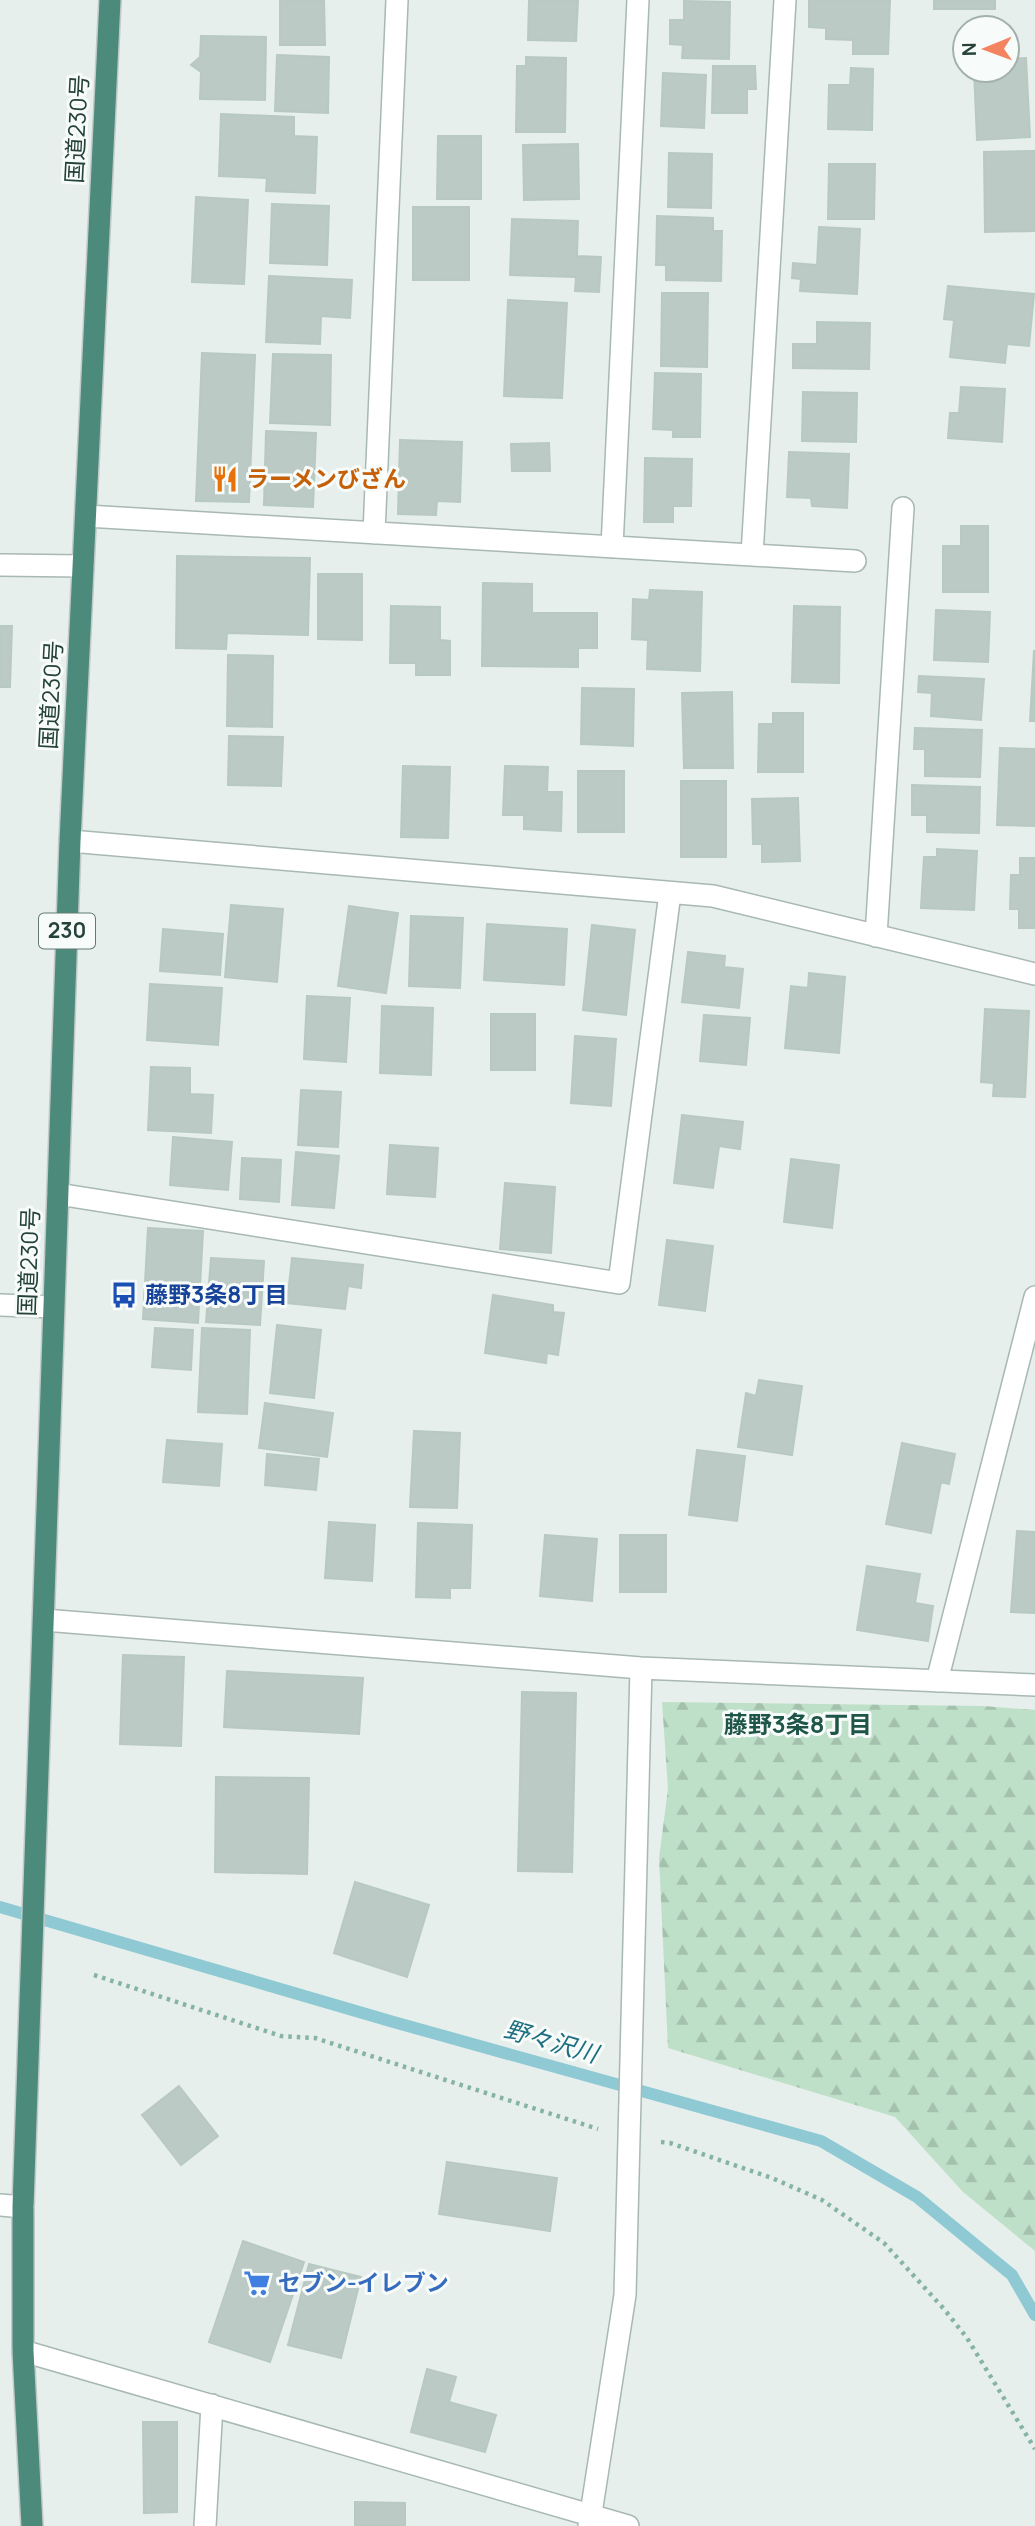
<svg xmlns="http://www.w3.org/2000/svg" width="1035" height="2526" viewBox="0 0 1035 2526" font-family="Manrope,'Noto Sans JP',sans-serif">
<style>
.forest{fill:url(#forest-firs)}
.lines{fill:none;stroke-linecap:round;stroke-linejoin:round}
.stream{stroke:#8ec9d4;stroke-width:12}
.building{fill:#bbcac4;stroke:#b8c9c2;stroke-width:2}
.minor-casing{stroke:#a8b8b2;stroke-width:24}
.trunk-casing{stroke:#c2cac8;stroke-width:24}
.path{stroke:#86b3a5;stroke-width:4.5;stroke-dasharray:3.5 5;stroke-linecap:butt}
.minor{stroke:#fff;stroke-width:21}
.trunk{stroke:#4c8a7c;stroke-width:21}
.labels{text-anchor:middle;stroke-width:6;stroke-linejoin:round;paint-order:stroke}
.shield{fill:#f7fbf9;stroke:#637a73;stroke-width:2}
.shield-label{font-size:21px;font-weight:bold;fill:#24423a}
.street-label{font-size:23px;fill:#24423a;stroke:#f7fbf9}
.food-label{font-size:23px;font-weight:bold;fill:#c56008;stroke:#f7fbf9;text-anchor:start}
.transit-label{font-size:23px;font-weight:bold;fill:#164399;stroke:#f7fbf9;text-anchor:start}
.shop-label{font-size:23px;font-weight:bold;fill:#366cbe;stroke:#f7fbf9;text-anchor:start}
.neighbourhood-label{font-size:24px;font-weight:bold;fill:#1f5548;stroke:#f7fbf9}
.water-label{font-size:24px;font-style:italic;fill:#1c6f80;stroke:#f7fbf9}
</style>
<defs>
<pattern id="forest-firs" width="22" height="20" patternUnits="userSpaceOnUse" patternTransform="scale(1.75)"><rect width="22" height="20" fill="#bfe0c8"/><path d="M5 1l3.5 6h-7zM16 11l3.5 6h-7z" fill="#a4c1ad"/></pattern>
</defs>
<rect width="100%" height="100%" fill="#e6efeb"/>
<path class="forest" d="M 662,1702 L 983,1706 L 1035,1710 L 1035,2251 L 963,2192 L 895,2117 L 668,2048 L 659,1858 L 668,1789 Z"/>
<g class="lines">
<path class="stream" d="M 0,1907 L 390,2021 L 821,2141 L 917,2197 L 1012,2275 L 1035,2315"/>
</g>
<path class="building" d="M 280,0 L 324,0 L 325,45 L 280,45 Z
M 529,0 L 578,0 L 576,41 L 528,40 Z
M 809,0 L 890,0 L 888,54 L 853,54 L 853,40 L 826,39 L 826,28 L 809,27 Z
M 934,0 L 995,0 L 995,9 L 934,9 Z
M 684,1 L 730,2 L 729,59 L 682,58 L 683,45 L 670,44 L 670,20 L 684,20 Z
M 201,36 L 266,37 L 265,100 L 200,99 L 201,72 L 191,65 L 200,57 Z
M 277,55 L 329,57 L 328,113 L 275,111 Z
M 526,57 L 566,58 L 565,132 L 516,132 L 517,66 L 526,66 Z
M 1026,58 L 1030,137 L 977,140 L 974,70 L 1007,70 L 1007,59 Z
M 713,66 L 755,66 L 756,89 L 747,89 L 747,113 L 712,113 Z
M 851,68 L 873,69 L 872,130 L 828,129 L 829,85 L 850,85 Z
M 663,73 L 706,75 L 704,128 L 661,126 Z
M 221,114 L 294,117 L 294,136 L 317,137 L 315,193 L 266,191 L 267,178 L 219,176 Z
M 438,136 L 481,136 L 481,199 L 437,199 Z
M 578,144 L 579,199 L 524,200 L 523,145 Z
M 1035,151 L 1035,231 L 985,232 L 984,152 Z
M 669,153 L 712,154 L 711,208 L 668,207 Z
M 829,164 L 875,164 L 874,219 L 828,219 Z
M 196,197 L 248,200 L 244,284 L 192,282 Z
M 272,204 L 329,206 L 327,265 L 270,263 Z
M 413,207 L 469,207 L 469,280 L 413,280 Z
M 657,216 L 713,218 L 713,231 L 722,231 L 721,281 L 666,280 L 666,265 L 656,265 Z
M 512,219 L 578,221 L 577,256 L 601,257 L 599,292 L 575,291 L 576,277 L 510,275 Z
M 819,227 L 860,229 L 857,294 L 800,291 L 801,279 L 792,278 L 793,263 L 817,265 Z
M 269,276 L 352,280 L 350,318 L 321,316 L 320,344 L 266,342 Z
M 948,286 L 1034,294 L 1029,346 L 1007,344 L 1005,363 L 950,357 L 954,320 L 944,319 Z
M 662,293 L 708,293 L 707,367 L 661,366 Z
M 508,300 L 567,303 L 562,398 L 504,396 Z
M 817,322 L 870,323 L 869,369 L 793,368 L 793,344 L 817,344 Z
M 202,353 L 255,355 L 249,502 L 196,501 Z
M 273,354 L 331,355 L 330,425 L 270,423 Z
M 655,373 L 701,374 L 700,437 L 673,437 L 673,430 L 653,429 Z
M 961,387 L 1005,389 L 1002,442 L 948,438 L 950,413 L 959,413 Z
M 803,392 L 857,393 L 856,442 L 802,441 Z
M 266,431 L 316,433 L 313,507 L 264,505 Z
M 400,440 L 462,442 L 460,502 L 437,501 L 436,515 L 398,514 Z
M 549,443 L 550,471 L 512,471 L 511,444 Z
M 789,452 L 849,454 L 847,508 L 812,506 L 811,498 L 787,497 Z
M 645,458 L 692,459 L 691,506 L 673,506 L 673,522 L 644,522 Z
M 961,526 L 988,526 L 988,592 L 943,592 L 943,546 L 961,546 Z
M 177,556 L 310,558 L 308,635 L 227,633 L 226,649 L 176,648 Z
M 318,574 L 362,574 L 362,640 L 318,639 Z
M 483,583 L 532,584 L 532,613 L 597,613 L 597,648 L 578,648 L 578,667 L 482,666 Z
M 650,590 L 702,592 L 700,671 L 647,669 L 648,640 L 632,639 L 633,599 L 649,600 Z
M 391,606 L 440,607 L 440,640 L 450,641 L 450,675 L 416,675 L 416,663 L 390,663 Z
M 794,606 L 840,607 L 839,683 L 792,682 Z
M 936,610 L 990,612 L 988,662 L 934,660 Z
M 0,626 L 12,626 L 10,687 L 0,687 Z
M 1034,651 L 1035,651 L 1035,721 L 1030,721 Z
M 228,655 L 273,656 L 272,727 L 227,726 Z
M 919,676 L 984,679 L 981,720 L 931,716 L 932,693 L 918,692 Z
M 582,688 L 634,689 L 633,746 L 581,744 Z
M 732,692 L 733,768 L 684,768 L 682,693 Z
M 773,713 L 803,713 L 803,772 L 758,772 L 759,724 L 773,724 Z
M 915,728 L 982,730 L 980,777 L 925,776 L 925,749 L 914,749 Z
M 229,736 L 283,737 L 281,786 L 228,785 Z
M 1000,748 L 1035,749 L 1035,826 L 997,825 Z
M 403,766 L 450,767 L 448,838 L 401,837 Z
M 505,766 L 548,767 L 547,792 L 562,792 L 561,831 L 524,829 L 524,815 L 503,815 Z
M 578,771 L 624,771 L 624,832 L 578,832 Z
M 681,781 L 726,781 L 726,857 L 681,857 Z
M 912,785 L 980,787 L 979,833 L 927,832 L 927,815 L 912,815 Z
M 798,798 L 800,861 L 762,862 L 762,844 L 753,844 L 752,799 Z
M 937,849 L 977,851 L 974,910 L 921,908 L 924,857 L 937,857 Z
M 1020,858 L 1035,858 L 1035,928 L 1019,928 L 1019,909 L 1010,909 L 1011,875 L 1020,875 Z
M 231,905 L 283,909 L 277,982 L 225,977 Z
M 349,906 L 398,913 L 386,993 L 338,986 Z
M 411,916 L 463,918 L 460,988 L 409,986 Z
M 487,924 L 567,929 L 564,985 L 484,980 Z
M 592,925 L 635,930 L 626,1015 L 583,1010 Z
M 163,929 L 223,934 L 220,975 L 160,971 Z
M 688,952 L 725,956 L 724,967 L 743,969 L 739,1008 L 682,1002 Z
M 809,973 L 845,977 L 839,1053 L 785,1048 L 791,986 L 808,988 Z
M 150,984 L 222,988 L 218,1045 L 147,1040 Z
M 307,996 L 350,998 L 346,1062 L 304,1059 Z
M 382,1006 L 433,1008 L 431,1075 L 380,1073 Z
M 985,1009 L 1029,1011 L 1025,1097 L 993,1096 L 994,1083 L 981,1082 Z
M 491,1014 L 535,1014 L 535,1070 L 491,1070 Z
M 704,1015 L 750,1018 L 746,1065 L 700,1061 Z
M 575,1036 L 616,1039 L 611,1106 L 571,1103 Z
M 151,1067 L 190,1068 L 190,1094 L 213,1095 L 211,1133 L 148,1130 Z
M 301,1090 L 341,1092 L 338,1147 L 298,1145 Z
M 682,1115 L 743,1122 L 740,1149 L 719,1146 L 713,1188 L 674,1183 Z
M 173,1137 L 232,1142 L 228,1190 L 170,1185 Z
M 390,1145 L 438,1148 L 435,1197 L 387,1194 Z
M 296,1152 L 339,1156 L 334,1208 L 292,1205 Z
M 242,1158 L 281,1160 L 279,1202 L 240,1199 Z
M 791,1159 L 839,1165 L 832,1228 L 784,1222 Z
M 505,1183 L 555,1187 L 551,1253 L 500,1249 Z
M 148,1228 L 203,1231 L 198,1323 L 143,1319 Z
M 667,1240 L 713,1246 L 705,1311 L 659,1305 Z
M 211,1258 L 264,1261 L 260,1325 L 206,1322 Z
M 292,1258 L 363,1265 L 361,1288 L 348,1286 L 345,1309 L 287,1303 Z
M 493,1295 L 553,1305 L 553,1312 L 564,1313 L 558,1355 L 547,1353 L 546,1363 L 485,1353 Z
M 277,1325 L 321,1330 L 314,1398 L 270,1393 Z
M 155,1328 L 193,1330 L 191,1370 L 152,1367 Z
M 202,1328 L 250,1330 L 247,1414 L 198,1412 Z
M 759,1380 L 802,1386 L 792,1455 L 738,1447 L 746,1393 L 756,1396 Z
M 265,1403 L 333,1413 L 327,1457 L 259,1448 Z
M 414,1431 L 460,1433 L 457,1508 L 410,1507 Z
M 167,1440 L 222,1444 L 219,1486 L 163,1482 Z
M 902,1443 L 955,1454 L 949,1484 L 941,1482 L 931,1533 L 886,1524 Z
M 697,1450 L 745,1456 L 737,1521 L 689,1515 Z
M 267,1454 L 319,1459 L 316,1490 L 265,1485 Z
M 329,1522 L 375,1525 L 372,1581 L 325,1578 Z
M 418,1523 L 472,1525 L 470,1588 L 450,1588 L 450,1598 L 416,1597 Z
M 1017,1531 L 1035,1532 L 1035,1613 L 1011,1612 Z
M 545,1535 L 597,1539 L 592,1601 L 540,1596 Z
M 620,1535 L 666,1535 L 666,1592 L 620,1592 Z
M 867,1566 L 920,1574 L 915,1603 L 933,1606 L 928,1641 L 857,1630 Z
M 123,1655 L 184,1657 L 181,1746 L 120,1744 Z
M 227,1671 L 363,1678 L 359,1734 L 224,1727 Z
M 522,1692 L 576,1693 L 572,1872 L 518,1871 Z
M 216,1777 L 309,1778 L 307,1874 L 215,1872 Z
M 355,1882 L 429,1905 L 407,1977 L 334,1953 Z
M 179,2086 L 218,2136 L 181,2165 L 142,2115 Z
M 447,2162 L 557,2178 L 550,2231 L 439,2214 Z
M 243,2241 L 304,2262 L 270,2362 L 209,2342 Z
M 309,2264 L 361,2277 L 341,2358 L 288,2345 Z
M 427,2369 L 456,2377 L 449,2402 L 496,2415 L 485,2452 L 411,2432 Z
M 143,2422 L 177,2422 L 177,2512 L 144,2513 Z
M 355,2502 L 405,2503 L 405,2526 L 355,2526 Z"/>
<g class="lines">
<g class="minor-casing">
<path id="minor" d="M 86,516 L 855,561
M 374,533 L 397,0
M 612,547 L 638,0
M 752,555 L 785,0
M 0,565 L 83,566
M 70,841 L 713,896 L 1035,974
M 876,936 L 903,508
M 58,1194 L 619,1283 L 670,893
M 0,1305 L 53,1307
M 44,1620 L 641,1668 L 1035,1685
M 937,1681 L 1035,1297
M 0,2205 L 23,2207
M 23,2351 L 628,2526
M 205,2526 L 212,2405
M 589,2526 L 625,2295 L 641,1668"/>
</g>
<g class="trunk-casing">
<path id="trunk" d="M 32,2526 L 23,2351 L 23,2207 L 70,841 L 110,0"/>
</g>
<path class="path" d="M 94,1975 L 281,2036 L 315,2038 L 598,2129
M 661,2142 L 670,2143 L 772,2178 L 822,2200 L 884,2243 L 944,2309 L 967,2338 L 1035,2449"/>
<use href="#minor" class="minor"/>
<use href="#trunk" class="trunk"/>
</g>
<defs>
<g id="restaurant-bare" transform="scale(2.1)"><path d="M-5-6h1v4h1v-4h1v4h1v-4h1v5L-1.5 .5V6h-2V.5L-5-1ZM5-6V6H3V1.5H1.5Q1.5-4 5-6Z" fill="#e8710a" stroke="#f7fbf9" stroke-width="2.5" paint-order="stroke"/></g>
<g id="bus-bare" transform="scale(2.1)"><path d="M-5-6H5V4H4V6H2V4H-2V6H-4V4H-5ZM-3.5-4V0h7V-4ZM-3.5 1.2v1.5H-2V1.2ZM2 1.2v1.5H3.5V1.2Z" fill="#1a4fb4" stroke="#f7fbf9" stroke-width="2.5" paint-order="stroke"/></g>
<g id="supermarket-bare" transform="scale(2.1)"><path d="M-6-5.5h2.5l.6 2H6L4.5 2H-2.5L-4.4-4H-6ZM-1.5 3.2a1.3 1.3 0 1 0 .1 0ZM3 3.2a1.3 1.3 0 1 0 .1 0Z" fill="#3f7fe0" stroke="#f7fbf9" stroke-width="2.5" paint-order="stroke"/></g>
</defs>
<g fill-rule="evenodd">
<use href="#restaurant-bare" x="225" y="479"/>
<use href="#bus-bare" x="124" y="1295"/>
<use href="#supermarket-bare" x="257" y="2283"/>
</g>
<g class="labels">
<rect class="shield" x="39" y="913.5" width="56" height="35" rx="5"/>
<g class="shield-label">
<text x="67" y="938">230</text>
</g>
<g class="street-label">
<text transform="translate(77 129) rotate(-87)" y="8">国道230号</text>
<text transform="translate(51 695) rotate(-87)" y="8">国道230号</text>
<text transform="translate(29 1262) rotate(-88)" y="8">国道230号</text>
</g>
<g class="food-label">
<text x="246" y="487">ラーメンびざん</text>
</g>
<g class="transit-label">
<text x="145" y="1303">藤野3条8丁目</text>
</g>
<g class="shop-label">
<text x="278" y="2291">セブン-イレブン</text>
</g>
<g class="neighbourhood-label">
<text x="798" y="1733">藤野3条8丁目</text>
</g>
<g class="water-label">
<text transform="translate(551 2042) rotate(16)" y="8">野々沢川</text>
</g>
</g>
<g transform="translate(986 49) rotate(269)"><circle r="33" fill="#f7fbf9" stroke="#a3b1ad" stroke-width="2"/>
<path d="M0-5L12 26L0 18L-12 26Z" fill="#f4845f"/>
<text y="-10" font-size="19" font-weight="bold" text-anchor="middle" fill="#24423a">N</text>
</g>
</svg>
